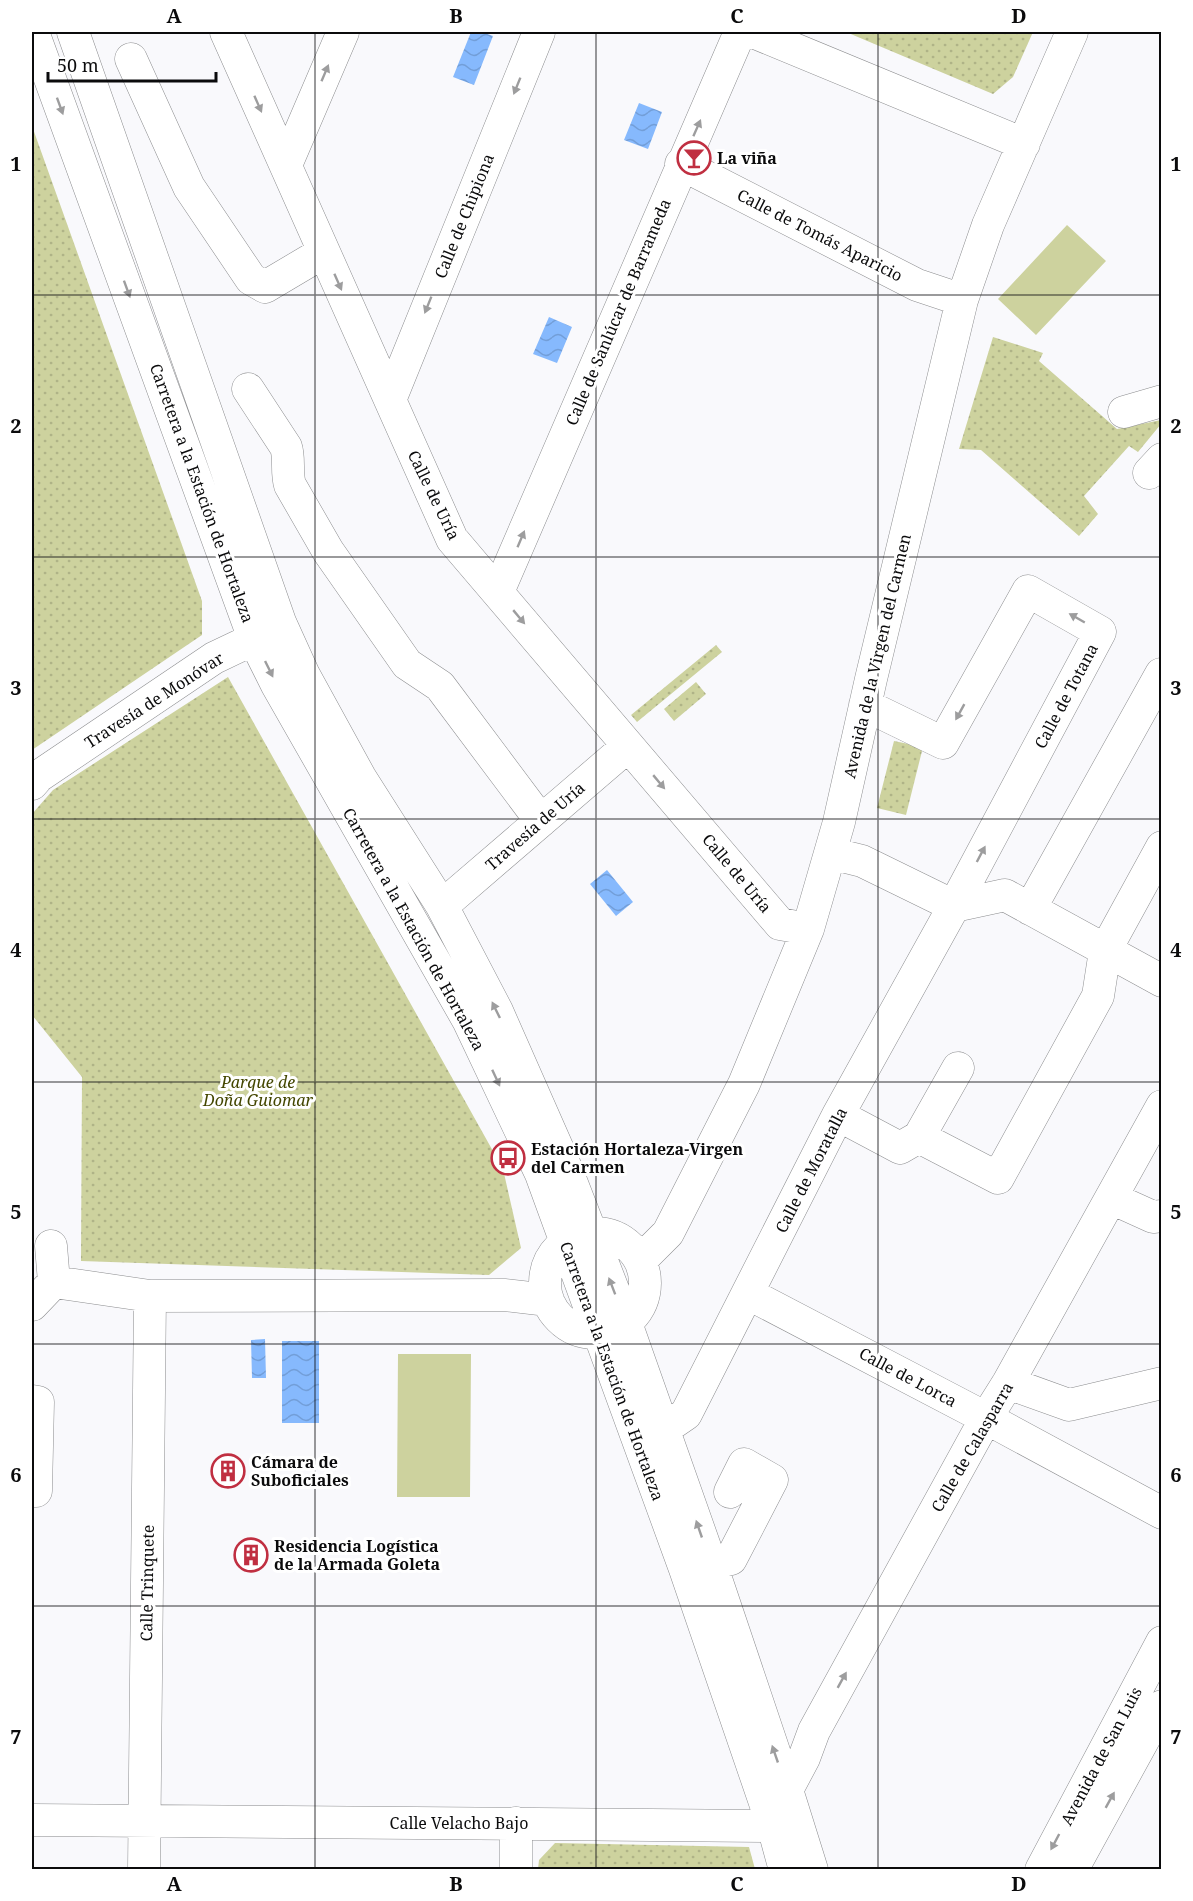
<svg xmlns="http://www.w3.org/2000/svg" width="1193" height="1901" viewBox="0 0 1193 1901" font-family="'Noto Serif',serif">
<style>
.park{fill:url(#park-dots)}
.pitch{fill:#cdd29e}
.water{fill:url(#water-waves)}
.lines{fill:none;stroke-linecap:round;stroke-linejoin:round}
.minor-casing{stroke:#8c8d8f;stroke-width:33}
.minor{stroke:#fff;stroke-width:32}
.oneway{fill:#9d9d9e}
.grid{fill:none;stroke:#0b0b0c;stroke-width:1.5;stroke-opacity:0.55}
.labels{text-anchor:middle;stroke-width:6;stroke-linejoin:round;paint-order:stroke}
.poi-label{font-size:16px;font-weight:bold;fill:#0b0b0c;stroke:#fff;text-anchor:start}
.street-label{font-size:16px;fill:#0b0b0c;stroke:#fff}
.park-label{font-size:16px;font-style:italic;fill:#434600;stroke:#fff}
.neatline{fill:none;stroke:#0b0b0c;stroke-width:2}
.grid-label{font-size:20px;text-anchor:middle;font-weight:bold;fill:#0b0b0c}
</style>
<defs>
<pattern id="park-dots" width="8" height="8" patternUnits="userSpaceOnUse" patternTransform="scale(1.5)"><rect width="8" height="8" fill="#cdd29e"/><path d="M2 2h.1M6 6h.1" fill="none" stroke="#afb387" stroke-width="1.8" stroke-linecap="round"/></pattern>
<pattern id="water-waves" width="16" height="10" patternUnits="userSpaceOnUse" patternTransform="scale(1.5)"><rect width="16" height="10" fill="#86b9fd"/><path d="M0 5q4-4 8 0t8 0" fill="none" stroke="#729ed8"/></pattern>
</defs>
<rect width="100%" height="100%" fill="#f9f9fc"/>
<path class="park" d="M 846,32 L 1033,32 L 1013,77 L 993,94 Z
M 32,126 L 202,601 L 202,635 L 32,750 Z
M 993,337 L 1043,353 L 1039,361 L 1117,429 L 1161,420 L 1161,424 L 1138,452 L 1129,446 L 1084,496 L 1098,514 L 1079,536 L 981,450 L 959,449 Z
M 716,645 L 722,652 L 637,722 L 631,715 Z
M 228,677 L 503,1169 L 521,1248 L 489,1275 L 81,1261 L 82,1077 L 32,1015 L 32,814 L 53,790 Z
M 696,682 L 706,694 L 674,721 L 664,709 Z
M 894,741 L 923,747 L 906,815 L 877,808 Z
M 555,1843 L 749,1847 L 755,1869 L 538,1869 L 539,1860 Z"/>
<path class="pitch" d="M 1067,225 L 1106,261 L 1036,335 L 998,299 Z
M 398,1354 L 471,1354 L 470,1497 L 397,1497 Z"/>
<path class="water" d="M 471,32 L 482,32 L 493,36 L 474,85 L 453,77 Z
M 639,103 L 662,112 L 648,149 L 624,140 Z
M 549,317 L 572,327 L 557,363 L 533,354 Z
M 607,870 L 633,902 L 616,916 L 590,884 Z
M 265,1339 L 266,1378 L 252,1378 L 251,1340 Z
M 282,1341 L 319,1341 L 319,1423 L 282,1423 Z"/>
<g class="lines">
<g class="minor-casing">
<path id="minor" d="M 33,32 L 254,639 L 277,685 L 468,1020 L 541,1174 L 685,1569 L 773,1826 L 785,1870
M 73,32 L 280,622 L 304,675 L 360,777 L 442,906 L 497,1011 L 564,1163 L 626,1323 L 711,1564 L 787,1790 L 812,1870
M 226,32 L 452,539 L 780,924 L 808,929
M 753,32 L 1024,144
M 131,59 L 189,187 L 251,279 L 265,287 L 324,252
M 681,164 L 917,285 L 962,300
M 286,165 L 343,32
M 248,389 L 286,447 C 290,459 286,472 290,485 L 328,551 L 407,664 L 440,686 L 541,821
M 390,400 L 539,32
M 1124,412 L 1162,401
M 1149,473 L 1162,459
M 498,592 L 740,32
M 32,784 L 39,776 L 214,658 L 254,639 L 271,628
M 830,853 L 862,861 L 954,906 L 1005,895 L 1162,981
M 442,906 L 628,746
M 1030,909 L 1161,674
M 838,1115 L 900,1148 L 919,1137 L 998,1178 L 1098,996 L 1105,951 L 1162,847
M 919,1137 L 958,1068
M 1111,1198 L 1153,1217 L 1162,1216
M545 1283a50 50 0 1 1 100 0a50 50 0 1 1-100 0Z
M 51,1246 L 54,1282
M 640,1261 L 668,1233 L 744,1084 L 808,929 L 839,822 L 871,679 L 962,300 L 988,225 L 1072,32
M 54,1282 L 150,1296 L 504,1295 L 548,1300
M 749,1294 L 986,1418 L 1162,1513
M 32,1305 L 54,1282
M 1008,1383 L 1069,1405 L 1162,1383
M 32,1401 L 38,1402 L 36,1491 L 32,1491
M 664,1429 L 686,1414 L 838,1115 L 954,906 L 1100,632 L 1028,591 L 943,743 L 865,705
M 711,1564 L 731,1559 L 772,1480 L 744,1464 L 730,1492
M 787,1790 L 804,1758 L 814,1731 L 986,1418 L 1008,1383 L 1162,1106
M 32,1820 L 773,1826
M 516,1823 L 516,1870
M 144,1870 L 150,1296
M 1041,1870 L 1162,1642
M 1072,1870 L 1162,1706"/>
</g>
<use href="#minor" class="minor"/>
</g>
<defs><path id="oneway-solid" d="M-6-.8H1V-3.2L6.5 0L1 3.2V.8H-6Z" transform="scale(1.5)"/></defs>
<g class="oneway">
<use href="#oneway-solid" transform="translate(325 73) rotate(-67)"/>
<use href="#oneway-solid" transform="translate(517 86) rotate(112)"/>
<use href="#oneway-solid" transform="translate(258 104) rotate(66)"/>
<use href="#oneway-solid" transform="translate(60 106) rotate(70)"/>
<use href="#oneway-solid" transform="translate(697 128) rotate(-66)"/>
<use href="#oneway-solid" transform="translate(338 282) rotate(66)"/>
<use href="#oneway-solid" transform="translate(127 289) rotate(70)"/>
<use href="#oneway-solid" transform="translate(428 305) rotate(112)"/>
<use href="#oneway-solid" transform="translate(521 539) rotate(-67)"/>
<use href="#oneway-solid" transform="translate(519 617) rotate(50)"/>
<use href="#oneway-solid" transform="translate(1077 618) rotate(-150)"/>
<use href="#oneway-solid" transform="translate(269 669) rotate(64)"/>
<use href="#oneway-solid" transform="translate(960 712) rotate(119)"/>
<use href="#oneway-solid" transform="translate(659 782) rotate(50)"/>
<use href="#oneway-solid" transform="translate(981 854) rotate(-62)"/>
<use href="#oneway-solid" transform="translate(496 1010) rotate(-116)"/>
<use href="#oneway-solid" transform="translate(496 1078) rotate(65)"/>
<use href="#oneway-solid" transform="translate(612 1286) rotate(-111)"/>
<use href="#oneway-solid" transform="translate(699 1529) rotate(-109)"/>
<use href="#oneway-solid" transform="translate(842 1680) rotate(-61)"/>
<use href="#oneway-solid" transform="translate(775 1754) rotate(-109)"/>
<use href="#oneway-solid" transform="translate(1110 1800) rotate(-61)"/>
<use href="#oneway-solid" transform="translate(1055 1842) rotate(118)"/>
</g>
<path class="grid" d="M 315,32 L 315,1870M 596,32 L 596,1870M 878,32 L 878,1870M 32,295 L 1162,295M 32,557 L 1162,557M 32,819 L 1162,819M 32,1082 L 1162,1082M 32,1344 L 1162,1344M 32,1606 L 1162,1606"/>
<defs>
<g id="bar-ring" transform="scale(1.725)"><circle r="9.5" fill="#fff" stroke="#c02f41" stroke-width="1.5"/><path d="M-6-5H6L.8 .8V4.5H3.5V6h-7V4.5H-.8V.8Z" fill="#c02f41"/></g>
<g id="bus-ring" transform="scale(1.725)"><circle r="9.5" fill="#fff" stroke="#c02f41" stroke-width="1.5"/><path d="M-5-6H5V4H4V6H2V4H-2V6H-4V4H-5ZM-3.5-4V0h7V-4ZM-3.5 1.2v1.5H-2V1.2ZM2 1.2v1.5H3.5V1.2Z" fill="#c02f41"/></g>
<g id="building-ring" transform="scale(1.725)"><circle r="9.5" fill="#fff" stroke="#c02f41" stroke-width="1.5"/><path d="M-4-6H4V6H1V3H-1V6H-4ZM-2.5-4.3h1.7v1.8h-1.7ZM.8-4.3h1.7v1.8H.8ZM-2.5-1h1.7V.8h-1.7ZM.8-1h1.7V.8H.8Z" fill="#c02f41"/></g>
</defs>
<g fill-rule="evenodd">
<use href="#bar-ring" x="694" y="158"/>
<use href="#bus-ring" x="508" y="1158"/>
<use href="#building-ring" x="228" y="1471"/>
<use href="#building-ring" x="251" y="1555"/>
</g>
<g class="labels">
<g class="poi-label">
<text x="717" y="164">La viña</text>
<text x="531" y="1155">Estación Hortaleza-Virgen<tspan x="531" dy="18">del Carmen</tspan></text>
<text x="251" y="1468">Cámara de<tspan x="251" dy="18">Suboficiales</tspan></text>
<text x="274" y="1552">Residencia Logística<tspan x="274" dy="18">de la Armada Goleta</tspan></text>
</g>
<g class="street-label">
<text transform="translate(464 216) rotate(-68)" y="6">Calle de Chipiona</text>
<text transform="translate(820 235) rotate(27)" y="6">Calle de Tomás Aparicio</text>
<text transform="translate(618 312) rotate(-67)" y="6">Calle de Sanlúcar de Barrameda</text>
<text transform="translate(202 493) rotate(70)" y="6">Carretera a la Estación de Hortaleza</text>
<text transform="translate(434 495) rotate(64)" y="6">Calle de Uría</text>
<text transform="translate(877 656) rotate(-77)" y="6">Avenida de la Virgen del Carmen</text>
<text transform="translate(1066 696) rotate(-62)" y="6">Calle de Totana</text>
<text transform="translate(154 700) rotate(-33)" y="6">Travesía de Monóvar</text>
<text transform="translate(535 826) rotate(-41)" y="6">Travesía de Uría</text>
<text transform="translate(737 873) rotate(50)" y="6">Calle de Uría</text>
<text transform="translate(414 929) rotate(61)" y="6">Carretera a la Estación de Hortaleza</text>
<text transform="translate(811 1170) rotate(-63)" y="6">Calle de Moratalla</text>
<text transform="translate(612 1371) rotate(70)" y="6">Carretera a la Estación de Hortaleza</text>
<text transform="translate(908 1377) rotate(28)" y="6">Calle de Lorca</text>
<text transform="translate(972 1447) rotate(-60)" y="6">Calle de Calasparra</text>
<text transform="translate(147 1583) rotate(-89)" y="6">Calle Trinquete</text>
<text transform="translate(1101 1756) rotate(-62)" y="6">Avenida de San Luis</text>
<text x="459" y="1829">Calle Velacho Bajo</text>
</g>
<g class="park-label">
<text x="258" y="1088">Parque de<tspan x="258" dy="18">Doña Guiomar</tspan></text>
</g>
</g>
<rect width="1193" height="1901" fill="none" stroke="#ffffff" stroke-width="66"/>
<path d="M48 72v9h168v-9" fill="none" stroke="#0b0b0c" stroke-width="3"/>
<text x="57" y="72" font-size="18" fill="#0b0b0c" stroke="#ffffff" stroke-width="4.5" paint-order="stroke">50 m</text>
<rect x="33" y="33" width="1127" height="1835" class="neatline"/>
<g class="grid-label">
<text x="174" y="23">A</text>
<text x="456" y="23">B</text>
<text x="737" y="23">C</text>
<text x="1019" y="23">D</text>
<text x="16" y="171">1</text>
<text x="1176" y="171">1</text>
<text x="16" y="433">2</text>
<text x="1176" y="433">2</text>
<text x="16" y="695">3</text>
<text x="1176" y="695">3</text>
<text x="16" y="957">4</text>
<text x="1176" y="957">4</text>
<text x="16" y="1219">5</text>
<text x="1176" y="1219">5</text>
<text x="16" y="1482">6</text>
<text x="1176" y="1482">6</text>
<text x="16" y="1744">7</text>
<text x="1176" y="1744">7</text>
<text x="174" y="1891">A</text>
<text x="456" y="1891">B</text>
<text x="737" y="1891">C</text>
<text x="1019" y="1891">D</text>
</g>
</svg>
